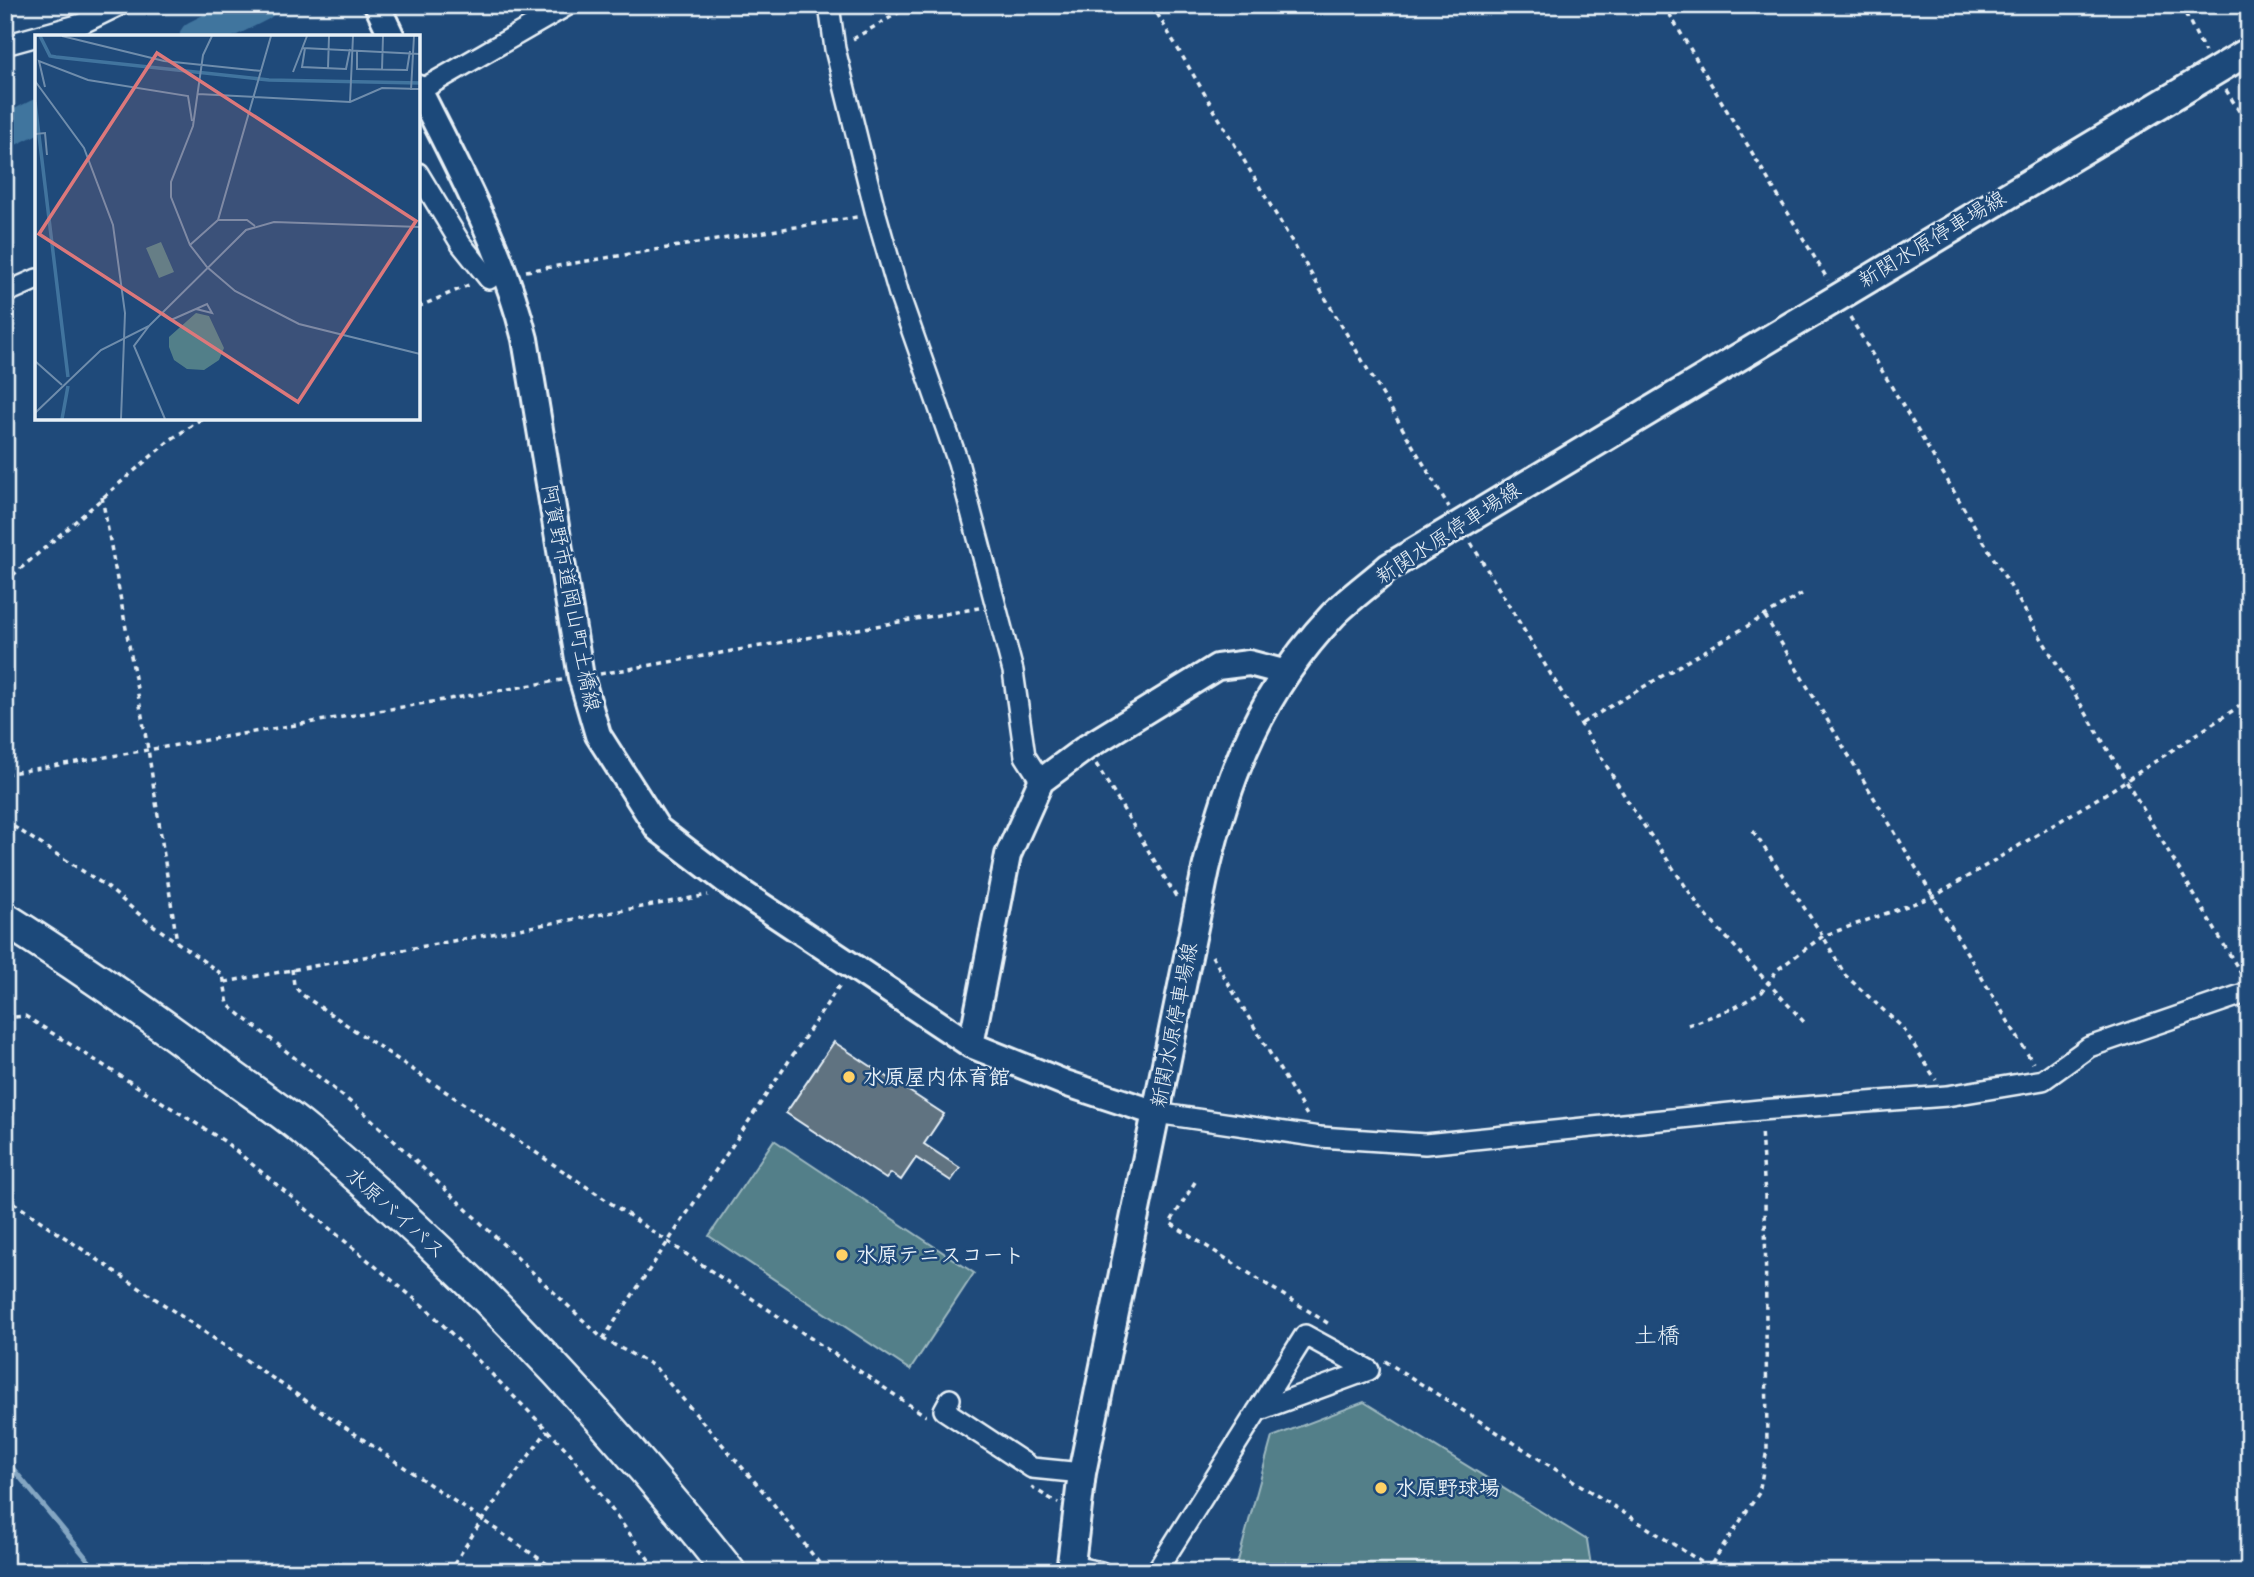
<svg xmlns="http://www.w3.org/2000/svg" width="2254" height="1577" viewBox="0 0 2254 1577" font-family="'Comic Neue','Klee One',sans-serif">
<style>
.green{fill:#527f89;stroke:#9db8c0;stroke-width:2}
.lines{fill:none;stroke-linecap:round;stroke-linejoin:round}
.stream{stroke:#84a6c2;stroke-width:5}
.river{stroke:#41749e;stroke-width:33}
.building{fill:#607381;stroke:#e8f1f8;stroke-width:2}
.minor-casing{stroke:#e8f1f8;stroke-width:24}
.tertiary-casing{stroke:#e8f1f8;stroke-width:30}
.secondary-casing{stroke:#e8f1f8;stroke-width:32}
.trunk-casing{stroke:#e8f1f8;stroke-width:37}
.path{stroke:#e8f1f8;stroke-width:3.5;stroke-dasharray:5 5;stroke-linecap:butt}
.minor{stroke:#1f4a7a;stroke-width:19}
.tertiary{stroke:#1f4a7a;stroke-width:24}
.secondary{stroke:#1f4a7a;stroke-width:26}
.trunk{stroke:#1f4a7a;stroke-width:32}
.poi-dot{fill:#ffd166;stroke:#1f4a7a;stroke-width:2.5}
.labels{text-anchor:middle;stroke-width:5;stroke-linejoin:round;paint-order:stroke}
.street-label{font-size:21px;fill:#e8f1f8;stroke:#1f4a7a}
.poi-label{font-size:21px;font-weight:bold;fill:#e8f1f8;stroke:#1f4a7a;text-anchor:start}
.neighbourhood-label{font-size:23px;fill:#e8f1f8;stroke:#1f4a7a}
.inset-river{fill:none;stroke:#41749e;stroke-width:3.5}
.inset-road{fill:none;stroke:#6f8dac;stroke-width:2}
.view{fill:#dd787b;fill-opacity:0.15;stroke:#dd787b;stroke-width:3.5}
.inset-edge{fill:none;stroke:#e8f1f8;stroke-width:3.5}
</style>
<rect width="100%" height="100%" fill="#1f4a7a"/>
<filter id="ink" filterUnits="userSpaceOnUse"><feTurbulence type="fractalNoise" baseFrequency=".0143" numOctaves="2"/><feDisplacementMap in="SourceGraphic" scale="14" xChannelSelector="R" yChannelSelector="G"/><feConvolveMatrix kernelMatrix="1 2 1 2 8 2 1 2 1" color-interpolation-filters="sRGB"/></filter>
<g filter="url(#ink)">
<path class="green" d="M 774,1140 L 974,1273 L 910,1370 L 709,1236 Z
M 1364,1402 L 1587,1540 L 1592,1572 L 1235,1572 L 1272,1437 Z"/>
<g class="lines">
<path class="stream" d="M 5,1459 L 98,1572"/>
<path class="river" d="M 196,37 L 260,5
M 5,132 L 37,116"/>
</g>
<path class="building" d="M 834,1042 L 944,1114 L 924,1144 L 960,1168 L 951,1181 L 916,1158 L 901,1180 L 891,1173 L 886,1179 L 786,1113 Z"/>
<g class="lines">
<g class="minor-casing">
<path id="minor" d="M 829,5 L 835,49 L 876,214 L 899,294 L 958,462 L 1013,671 L 1025,756 L 1041,781
M 5,45 L 81,24 L 120,5
M 419,91 L 568,5
M 418,173 L 461,244 L 489,279
M 5,293 L 37,279
M 1156,1113 L 1320,1137 L 1425,1144 L 1760,1110 L 1947,1096 L 2043,1080 L 2089,1047 L 2249,992
M 950,1399 L 944,1410 L 1032,1468 L 1082,1473
M 1072,1566 L 1101,1572
M 1156,1572 L 1305,1335 L 1369,1370 L 1257,1411"/>
</g>
<g class="tertiary-casing">
<path id="tertiary" d="M 377,5 L 392,37
M 418,88 C 459,169 503,250 525,339 L 581,677 L 598,735 L 658,829 L 735,888 L 971,1045 L 1065,1083 L 1156,1113
M 971,1045 L 1008,855 L 1041,781 L 1087,747 L 1217,667 L 1249,663 L 1287,673"/>
</g>
<g class="secondary-casing">
<path id="secondary" d="M 1070,1572 L 1082,1473 L 1206,869 C 1229,772 1262,690 1333,615 C 1350,598 1371,583 1389,567 L 2249,51"/>
</g>
<g class="trunk-casing">
<path id="trunk" d="M 5,919 C 81,967 155,1019 227,1073 C 254,1093 282,1111 308,1133 C 463,1264 603,1412 729,1572"/>
</g>
<path class="path" d="M 1152,5 L 1449,507
M 1664,5 L 1828,280
M 2181,5 L 2205,52
M 853,39 L 912,5
M 2226,90 L 2249,127
M 526,271 L 857,217
M 418,307 L 471,284
M 1850,317 L 2242,975
M 102,497 L 148,749 L 177,942
M 1471,543 L 1632,808 L 1703,912 L 1804,1022
M 5,582 L 170,440 L 203,418
M 1765,616 L 2033,1063
M 600,674 L 979,608
M 1582,723 L 1802,594
M 1096,764 L 1177,898
M 5,774 L 562,680
M 5,821 L 106,886 L 146,920 L 223,975 L 228,1005 L 368,1116 L 603,1339 L 654,1366 L 768,1497 L 826,1572
M 1753,831 L 1823,936 L 1845,975 L 1903,1028 L 1936,1080
M 1212,956 L 1308,1117
M 292,969 L 294,985 L 301,994 L 926,1416
M 225,982 L 708,895
M 5,1018 L 25,1016 L 224,1141 L 428,1310 L 569,1452 L 658,1572
M 1688,1025 L 1734,1008 L 1762,992 L 1777,970 L 1823,936 L 1935,896 L 2110,791 L 2249,700
M 1195,1182 L 1170,1223 L 1329,1324
M 5,1197 L 559,1572
M 603,1339 L 841,983
M 1385,1361 L 1717,1572
M 1031,1487 L 1058,1503
M 449,1572 L 482,1520 L 547,1431
M 1706,1572 L 1759,1493 L 1767,1449 L 1765,1196 L 1761,1129"/>
<use href="#minor" class="minor"/>
<use href="#tertiary" class="tertiary"/>
<use href="#secondary" class="secondary"/>
<use href="#trunk" class="trunk"/>
</g>
</g>
<g class="poi-dot">
<circle cx="849" cy="1077" r="7"/>
<circle cx="842" cy="1255" r="7"/>
<circle cx="1381" cy="1488" r="7"/>
</g>
<g class="labels">
<g class="street-label">
<text transform="translate(1932 239) rotate(-31)" y="7">新関水原停車場線</text>
<text transform="translate(1448 533) rotate(-33)" y="7">新関水原停車場線</text>
<text transform="translate(571 598) rotate(79)" y="7">阿賀野市道岡山町土橋線</text>
<text transform="translate(1174 1025) rotate(-79)" y="7">新関水原停車場線</text>
<text transform="translate(396 1213) rotate(42)" y="7">水原バイパス</text>
</g>
<g class="poi-label">
<text x="863" y="1084">水原屋内体育館</text>
<text x="856" y="1262">水原テニスコート</text>
<text x="1395" y="1495">水原野球場</text>
</g>
<g class="neighbourhood-label">
<text x="1657" y="1343">土橋</text>
</g>
</g>
<g transform="translate(35 35)">
<rect width="385" height="385" fill="#1f4a7a"/>
<path d="M 126,207 L 139,237 L 124,243 L 111,213 ZM 161,278 L 174,281 L 189,313 L 184,325 L 169,335 L 152,334 L 139,325 L 134,312 L 134,302 Z" fill="#527f89"/>
<path class="inset-river" d="M 5,1 L 15,21 L 21,22 L 234,45 L 385,48M 0,67 L 33,342M 27,384 L 33,351"/>
<path class="inset-road" d="M 27,1 L 129,26 L 227,36M 177,1 L 168,20 L 158,91 L 136,147 L 136,162 L 155,210 L 172,232 L 200,256 L 264,289 L 385,319M 268,13 L 385,19M 270,13 L 267,32 L 311,34 L 315,14M 322,15 L 322,34 L 372,35 L 375,16M 293,33 L 294,1M 347,35 L 348,1M 258,37 L 272,1M 0,46 L 49,113 L 78,190 L 90,278 L 86,384M 10,52 L 4,26 L 53,45 L 153,61 L 157,86M 376,55 L 379,1M 163,59 L 315,67 L 347,53 L 385,54M 315,67 L 318,1M 0,99 L 10,98 L 12,120M 183,185 L 236,1M 155,210 L 183,185 L 212,185 L 220,191M 128,278 L 136,285 L 172,269 L 177,278 L 161,274M 114,291 L 99,311 L 130,384M 0,326 L 27,350M 0,378 L 66,315 L 114,291 L 211,195 L 239,187 L 385,192"/>
<path class="view" d="M 122,18 L 381,186 L 263,367 L 4,199 Z"/>
<rect width="385" height="385" class="inset-edge"/>
</g>
<rect width="2254" height="1577" fill="none" stroke="#1f4a7a" stroke-width="28"/>
<rect x="14" y="14" width="2226" height="1549" fill="none" stroke="#e8f1f8" stroke-width="2.5" filter="url(#ink)"/>
</svg>
